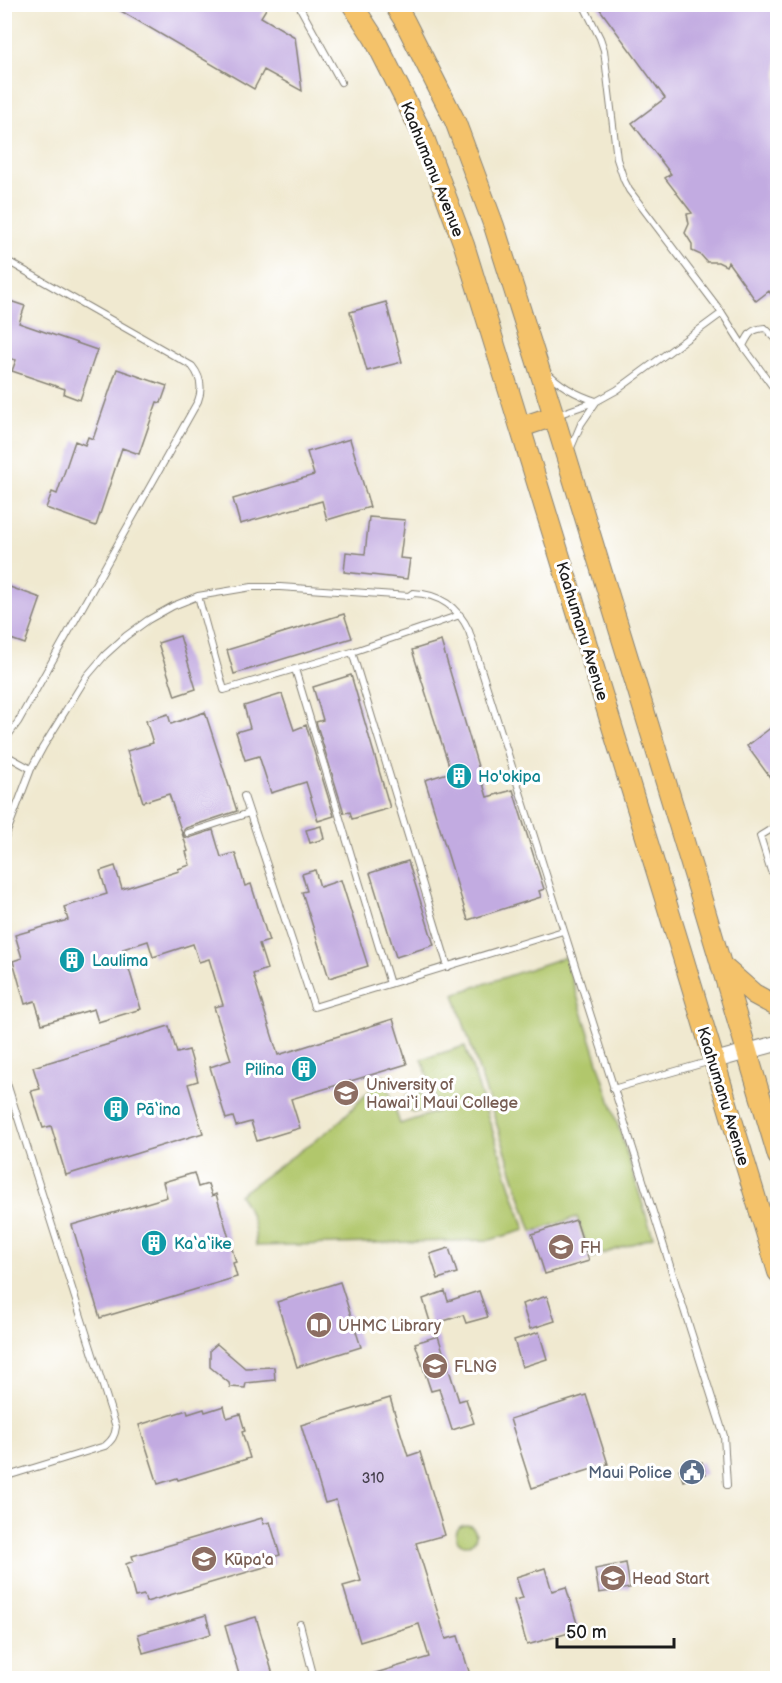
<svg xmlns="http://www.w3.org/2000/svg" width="782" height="1683" viewBox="0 0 782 1683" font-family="'Balsamiq Sans',sans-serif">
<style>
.green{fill:#b1c76c;stroke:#667244;stroke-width:1.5}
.building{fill:#c2abe1}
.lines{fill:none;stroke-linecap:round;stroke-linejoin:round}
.service-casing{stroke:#868276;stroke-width:8}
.tertiary-casing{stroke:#868276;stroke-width:17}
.primary-casing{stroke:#868276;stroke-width:22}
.service{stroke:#fff;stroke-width:6}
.tertiary{stroke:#fff;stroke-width:15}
.primary{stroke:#f4c26a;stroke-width:20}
.labels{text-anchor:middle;stroke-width:6;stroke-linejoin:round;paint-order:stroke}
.number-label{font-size:14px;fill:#46404d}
.street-label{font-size:16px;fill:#1c1c1c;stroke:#fff}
.culture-label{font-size:16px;fill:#0d838f;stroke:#fff;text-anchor:start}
.education-label{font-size:16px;fill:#785e54;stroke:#fff;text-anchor:start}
.service-label{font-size:16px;fill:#4e5e75;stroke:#fff;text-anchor:end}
</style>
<rect width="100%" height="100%" fill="#fff"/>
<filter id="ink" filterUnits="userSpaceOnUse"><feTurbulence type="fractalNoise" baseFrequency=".0167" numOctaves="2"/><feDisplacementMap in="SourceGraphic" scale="12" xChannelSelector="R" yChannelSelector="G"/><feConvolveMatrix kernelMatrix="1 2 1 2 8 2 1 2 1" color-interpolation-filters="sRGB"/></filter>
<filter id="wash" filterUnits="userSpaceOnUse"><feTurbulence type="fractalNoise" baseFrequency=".008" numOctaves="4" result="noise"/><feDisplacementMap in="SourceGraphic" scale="24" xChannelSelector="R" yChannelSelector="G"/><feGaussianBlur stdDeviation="1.35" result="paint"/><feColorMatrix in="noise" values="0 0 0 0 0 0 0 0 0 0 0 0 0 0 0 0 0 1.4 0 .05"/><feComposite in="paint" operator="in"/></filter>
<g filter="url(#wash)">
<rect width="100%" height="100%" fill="#f0e9d0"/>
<path class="green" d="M 565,957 L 653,1237 L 591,1258 L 577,1217 L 532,1232 L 454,994 Z
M 465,1046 L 525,1230 L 490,1240 L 256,1246 C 255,1224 252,1213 239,1195 L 335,1126 L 384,1076 L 400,1124 L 439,1111 L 422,1059 Z
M405 1102a10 10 0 1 1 20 0a10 10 0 1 1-20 0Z
M456 1535a10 10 0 1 1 20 0a10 10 0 1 1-20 0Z"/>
<g id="blocks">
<path class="building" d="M 109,4 L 269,4 L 261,17 L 295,37 L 302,91 L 264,70 L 254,89 Z
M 596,4 L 777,4 L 777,303 L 769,291 L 756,301 L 728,262 L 726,266 L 718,262 L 707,262 L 701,255 L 692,251 L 692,244 L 685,233 L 689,224 L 687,214 L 692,213 L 665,178 L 671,174 L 632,123 L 665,98 Z
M 4,299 L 25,306 L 19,323 L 97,350 L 80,400 L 64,394 L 65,389 L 12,371 L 16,360 L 8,358 L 10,352 L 4,350 Z
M 386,302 L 402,362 L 367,371 L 350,312 Z
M 117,369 L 167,386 L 161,403 L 157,402 L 139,454 L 122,448 L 96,526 L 46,508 L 52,492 L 57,494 L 75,441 L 85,445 L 88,437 L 93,439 Z
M 350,439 L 370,507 L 327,520 L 322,501 L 240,524 L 233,499 L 314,475 L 307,452 Z
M 369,517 L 405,520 L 400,558 L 410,559 L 407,579 L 344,572 L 346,552 L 365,554 Z
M 4,585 L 41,598 L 25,644 L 8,638 L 10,633 L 4,632 Z
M 344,614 L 352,638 L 234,674 L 227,650 Z
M 180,636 L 196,689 L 175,696 L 158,643 Z
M 441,641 L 487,797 L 513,790 L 544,889 L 539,891 L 541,897 L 468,920 L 425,780 L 451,772 L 412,650 Z
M 351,675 L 390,808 L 352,819 L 350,812 L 344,813 L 316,722 L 323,720 L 313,687 Z
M 282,694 L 294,730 L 306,725 L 334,816 L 318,821 L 306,782 L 271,793 L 259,756 L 245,760 L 236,732 L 250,728 L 244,706 Z
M 205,712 L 237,811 L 186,828 L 184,830 L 183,834 L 185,837 L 189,838 L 213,830 L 221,857 L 235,853 L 245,886 L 251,884 L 269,941 L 259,944 L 267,969 L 253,974 L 278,1055 L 393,1019 L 407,1064 L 291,1099 L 300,1128 L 257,1141 L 251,1122 L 236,1126 L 233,1117 L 226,1119 L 210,1067 L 231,1060 L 214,1007 L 223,1005 L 209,959 L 199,962 L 193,944 L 153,957 L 148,941 L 123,949 L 141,1009 L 98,1022 L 94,1009 L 42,1024 L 35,1001 L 25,1004 L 13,961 L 22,958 L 15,935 L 68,920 L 64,907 L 107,894 L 100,871 L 115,866 L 122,889 L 179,871 L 178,869 L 190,865 L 186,852 L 188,851 L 169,794 L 143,802 L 127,751 L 153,743 L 146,721 L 168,714 L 171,724 Z
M 777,723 L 777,787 L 747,746 Z
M 321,826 L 324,839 L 310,843 L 306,830 Z
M 408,861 L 434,945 L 396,957 L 370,873 Z
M 315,870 L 320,887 L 341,880 L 368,966 L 329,978 L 302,892 L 307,891 L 302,874 Z
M 169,1026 L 177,1053 L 189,1050 L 198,1081 L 188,1084 L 203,1133 L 66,1175 L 51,1126 L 43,1128 L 31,1091 L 40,1089 L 33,1067 Z
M 194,1173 L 198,1187 L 208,1184 L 212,1196 L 216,1194 L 236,1262 L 233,1263 L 237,1277 L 100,1318 L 72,1225 L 167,1197 L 163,1182 Z
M 576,1220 L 589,1261 L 545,1274 L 532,1234 Z
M 449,1248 L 457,1273 L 438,1279 L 430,1254 Z
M 340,1282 L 361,1347 L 297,1367 L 277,1302 Z
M 445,1291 L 448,1301 L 479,1291 L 488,1317 L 466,1323 L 463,1315 L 431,1325 L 423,1299 Z
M 547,1296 L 555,1321 L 530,1329 L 522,1304 Z
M 539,1332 L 547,1359 L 522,1367 L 514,1340 Z
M 438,1336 L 459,1401 L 466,1399 L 474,1423 L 452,1430 L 439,1389 L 431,1391 L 415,1343 Z
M 217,1344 L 245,1368 L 274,1367 L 275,1380 L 246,1383 L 245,1388 L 230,1387 L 229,1383 L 210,1367 L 210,1350 Z
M 586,1395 L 608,1464 L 532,1488 L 510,1419 Z
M 390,1398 L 408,1456 L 420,1452 L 445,1535 L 416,1543 L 446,1639 L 458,1636 L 471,1678 L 370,1678 L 369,1675 L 429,1657 L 419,1624 L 360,1642 L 343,1586 L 361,1581 L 336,1500 L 325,1503 L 301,1425 Z
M 224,1406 L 227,1418 L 240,1414 L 245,1431 L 242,1432 L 250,1458 L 178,1480 L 177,1478 L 158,1484 L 139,1425 L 187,1410 L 188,1414 L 204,1409 L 205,1412 Z
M 702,1462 L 706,1474 L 683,1481 L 679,1469 Z
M 262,1518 L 263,1524 L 270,1522 L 280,1555 L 273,1557 L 275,1564 L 146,1602 L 144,1595 L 135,1597 L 126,1564 L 134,1561 L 132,1556 Z
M 626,1563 L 630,1588 L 599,1593 L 595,1569 Z
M 545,1568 L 552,1591 L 566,1587 L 579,1630 L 527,1645 L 514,1600 L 523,1598 L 516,1577 Z
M 206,1615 L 211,1634 L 143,1653 L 138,1634 Z
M 256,1617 L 274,1678 L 240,1678 L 225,1626 Z"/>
</g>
</g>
<g filter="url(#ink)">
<use href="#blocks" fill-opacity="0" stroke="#868276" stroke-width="1.5"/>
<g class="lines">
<g class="service-casing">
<path id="service" d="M 298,4 L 341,82
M 4,259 L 192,366 C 201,377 203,388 198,401 L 18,722 L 4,741
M 722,313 L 743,346 L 778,394
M 743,346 C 749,334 751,329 765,328 L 778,341
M 546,371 C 560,386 577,395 596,401
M 557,415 L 597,401 L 617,390 L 722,313 L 629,190 L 624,180 L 617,159 L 604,50 L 600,38 L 583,4
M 570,450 L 581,424 L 596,402
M 198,596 L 224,690 L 352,652 L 460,615
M 352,652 L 448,967
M 295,669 L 390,984
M 4,754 L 31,769
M 244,796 L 314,1007 L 563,931
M 778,825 L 760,836 L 771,871 L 778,870
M 188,833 L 249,813
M 4,840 L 31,769 L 43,747 L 87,676 L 105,655 L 126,636 L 148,620 L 173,606 L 198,596 L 252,587 L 280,587 L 409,596 L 413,593 C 440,594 458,607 469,631 L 724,1436 L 727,1485
M 4,1074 L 116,1427 C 115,1436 112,1440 105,1446 L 4,1477
M 613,1089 L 711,1061
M 300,1624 L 314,1678"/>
</g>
<g class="tertiary-casing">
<path id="tertiary" d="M 713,1061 L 778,1043"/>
</g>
<g class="primary-casing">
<path id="primary" d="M 352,4 L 374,38 L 423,135 L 464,245 L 682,954 L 778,1272
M 394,4 L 404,20 L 455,121 L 494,226 L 554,416 L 701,897 L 778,1156
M 521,427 L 554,416
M 721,965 L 754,994 L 778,1007"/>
</g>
<use href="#service" class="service"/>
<use href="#tertiary" class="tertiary"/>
<use href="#primary" class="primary"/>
</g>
</g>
<defs>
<g id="building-disc" transform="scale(1.35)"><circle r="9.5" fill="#0f9aa8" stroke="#fff"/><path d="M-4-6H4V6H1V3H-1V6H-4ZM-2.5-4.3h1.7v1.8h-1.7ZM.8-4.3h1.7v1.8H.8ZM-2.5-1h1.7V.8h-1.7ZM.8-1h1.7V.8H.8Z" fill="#fff"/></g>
<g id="university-disc" transform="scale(1.35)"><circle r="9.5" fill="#8d6e63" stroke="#fff"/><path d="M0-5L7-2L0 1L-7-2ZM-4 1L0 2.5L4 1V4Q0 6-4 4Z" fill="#fff"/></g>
<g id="library-disc" transform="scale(1.35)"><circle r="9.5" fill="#8d6e63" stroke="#fff"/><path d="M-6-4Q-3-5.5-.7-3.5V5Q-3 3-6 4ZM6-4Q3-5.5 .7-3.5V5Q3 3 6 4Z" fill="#fff"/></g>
<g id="civic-disc" transform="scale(1.35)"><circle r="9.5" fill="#5c6f8a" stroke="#fff"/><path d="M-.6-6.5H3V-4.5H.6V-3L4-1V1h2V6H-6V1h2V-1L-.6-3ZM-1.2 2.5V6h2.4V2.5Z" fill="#fff"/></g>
</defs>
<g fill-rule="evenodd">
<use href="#building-disc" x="459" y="776"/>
<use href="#building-disc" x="72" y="960"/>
<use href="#building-disc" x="304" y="1069"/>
<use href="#university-disc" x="346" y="1093"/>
<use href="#building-disc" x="116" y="1109"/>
<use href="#building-disc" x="154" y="1243"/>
<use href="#university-disc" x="561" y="1247"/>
<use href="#library-disc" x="319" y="1325"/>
<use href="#university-disc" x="435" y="1366"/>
<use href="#civic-disc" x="692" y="1472"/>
<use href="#university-disc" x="204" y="1559"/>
<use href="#university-disc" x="613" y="1578"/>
</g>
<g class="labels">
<g class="number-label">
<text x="373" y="1483">310</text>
</g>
<g class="street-label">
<text transform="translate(433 169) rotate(68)" y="6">Kaahumanu Avenue</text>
<text transform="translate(583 631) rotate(73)" y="6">Kaahumanu Avenue</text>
<text transform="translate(724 1096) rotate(73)" y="6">Kaahumanu Avenue</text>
</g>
<g class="culture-label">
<text x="478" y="782">Ho'okipa</text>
<text x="92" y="966">Laulima</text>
<text x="284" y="1075" text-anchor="end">Pilina</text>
<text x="136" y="1115">Pā‘ina</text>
<text x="174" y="1249">Ka‘a‘ike</text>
</g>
<g class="education-label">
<text x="366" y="1090">University of<tspan x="366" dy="18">Hawai‘i Maui College</tspan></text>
<text x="580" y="1253">FH</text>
<text x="338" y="1331">UHMC Library</text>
<text x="454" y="1372">FLNG</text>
<text x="224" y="1565">Kūpa'a</text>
<text x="632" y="1584">Head Start</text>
</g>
<g class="service-label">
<text x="672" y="1478">Maui Police</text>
</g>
</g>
<rect width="782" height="1683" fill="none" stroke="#fff" stroke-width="24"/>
<path d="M557 1638v9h117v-9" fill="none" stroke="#1c1c1c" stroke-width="3"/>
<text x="566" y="1638" font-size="18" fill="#1c1c1c" stroke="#ffffff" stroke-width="4.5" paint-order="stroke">50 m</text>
</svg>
